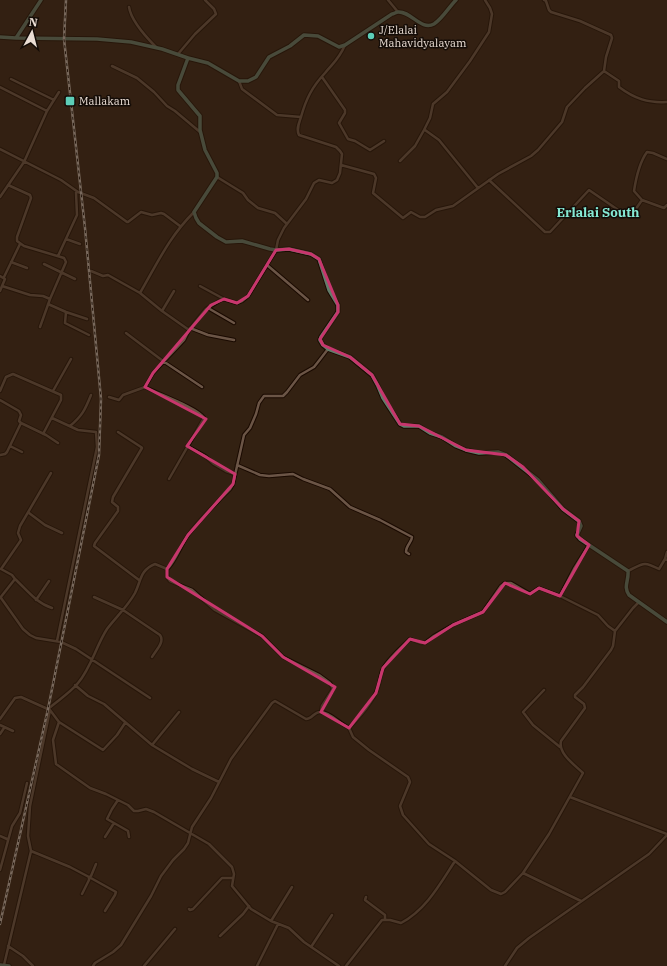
<svg xmlns="http://www.w3.org/2000/svg" width="667" height="966" viewBox="0 0 667 966" font-family="'IBM Plex Serif',serif">
<style>
.lines{fill:none;stroke-linecap:round;stroke-linejoin:round}
.street-casing{stroke:#1a0a00;stroke-width:4.5}
.secondary-casing{stroke:#1a0a00;stroke-width:5.5}
.street{stroke:#6b5546;stroke-width:2.5}
.secondary{stroke:#637c6a;stroke-width:3.5}
.rail-casing{stroke:#cdbfb5;stroke-width:2.5}
.rail{stroke:#140c07;stroke-width:1;stroke-dasharray:3;stroke-linecap:butt}
.marked{fill:none;stroke:#c8366d;stroke-width:3;stroke-linejoin:round}
.poi-dot{fill:#5dceb8;stroke:#140c07;stroke-width:1.5}
.labels{text-anchor:middle;stroke-width:3;stroke-linejoin:round;paint-order:stroke}
.poi-label{font-size:11px;fill:#eaddd4;stroke:#140c07;text-anchor:start}
.quarter-label{font-size:13px;font-weight:bold;fill:#85e9d4;stroke:#140c07}
</style>
<rect width="100%" height="100%" fill="#332112"/>
<g class="lines">
<g class="street-casing">
<path id="street" d="M 388,0 L 398,12
M 129,7 C 131,20 147,38 156,47
M 178,54 L 195,34 L 216,14 L 214,9 L 205,0
M 112,66 L 137,78 L 154,92 L 167,106 L 175,111 L 200,132
M 604,71 L 619,81 L 619,87 C 635,99 648,103 667,102
M 322,77 L 345,110 L 345,113 L 339,123 L 348,139 L 355,141 L 370,150 L 384,141
M 11,79 L 54,100
M 239,81 L 242,89 L 277,115 L 301,117
M 0,87 L 47,111
M 425,130 L 439,140 L 478,188
M 0,149 L 61,180 L 78,192 L 94,198 L 127,222 L 128,222 L 141,212 L 152,215 L 161,213 L 164,214 L 180,226
M 667,159 L 653,153 L 647,152 C 639,163 636,178 634,191 L 642,200 L 664,208 L 667,205
M 400,161 L 415,146 L 424,130 L 430,118 L 433,104 L 447,92 L 470,61 L 489,32 L 492,14 L 490,8 L 485,0
M 341,165 L 374,174 L 376,178 L 373,193 L 403,218 L 411,212 L 420,217 L 425,217 L 436,210 L 453,206 L 498,174 L 531,156 L 538,150 L 562,122 L 567,107 L 585,88 L 604,71 L 606,57 L 612,38 L 611,35 L 580,21 L 551,12 L 549,10 L 546,1 L 544,0
M 217,177 L 243,193 L 248,200 L 258,208 L 275,213 L 287,224
M 489,180 L 545,232 L 550,232 L 589,190 L 627,216 L 631,216 L 642,200
M 8,185 L 30,195 L 31,198 L 17,237 L 17,241 L 24,246 L 64,258 L 66,262 L 50,299 L 40,327
M 0,197 L 24,162 L 47,111 L 59,92
M 66,239 L 80,244
M 58,256 L 77,215 L 76,192
M 11,262 L 27,268
M 44,264 L 75,279
M 267,265 L 308,300
M 91,271 L 103,276 L 108,275 L 140,293 L 162,311 L 189,330
M 0,276 L 5,279 L 2,286 L 30,295 L 43,296 L 50,299
M 4,277 L 20,244
M 200,286 L 224,299
M 0,291 L 2,286
M 140,293 C 158,262 169,237 194,212
M 48,304 L 66,312 L 87,319
M 208,308 L 234,323
M 162,311 L 174,291
M 66,312 L 65,323 L 89,335
M 190,328 L 208,335 L 234,340
M 126,333 L 163,361 L 202,387
M 145,387 C 158,394 198,408 204,418 L 169,479
M 0,391 L 6,377 L 13,374 L 61,395 L 61,400 L 43,434
M 53,391 L 71,359
M 109,397 L 119,400 L 123,395 L 145,387 L 153,373 L 184,340 L 189,330 L 206,309 L 219,301 L 224,299 L 237,303 L 242,301 L 248,296 L 276,250 L 278,240 L 284,228 L 306,199 L 314,183 L 319,180 L 332,183 L 337,180 L 340,173 L 342,154 L 340,151 L 336,147 L 299,135 C 296,129 299,123 301,117 C 306,99 312,87 325,73 C 334,62 339,59 345,45
M 0,400 L 19,411 L 21,415 L 19,421 L 21,423 L 46,435 L 58,443
M 52,418 L 78,430 L 96,432 L 97,447 L 57,641
M 70,426 C 82,416 85,410 91,395
M 118,432 L 141,447 L 142,448 L 113,497 L 112,502 L 118,507 L 118,511 L 95,543 L 94,546 L 139,580
M 10,446 L 22,452
M 187,446 L 205,456 L 214,464 L 226,471 L 235,474
M 0,455 L 5,454 L 7,452 L 21,423
M 237,465 L 260,475 L 269,476 L 293,474 L 303,479 L 330,489 L 350,507 L 380,520 L 412,537 C 412,542 406,545 406,552 L 409,554
M 29,513 L 45,525 L 62,533
M 665,559 L 667,552
M 1,569 L 21,540 L 18,533 L 20,526 L 51,473
M 167,569 L 167,577 L 170,581 L 192,590 L 215,610 L 262,636 L 283,657 L 319,675 L 330,683 L 333,689 L 322,706 L 321,712
M 628,571 C 644,563 643,561 659,569 L 665,559 L 667,560
M 15,579 C 27,590 36,603 52,608
M 560,596 L 598,615 L 608,626 L 615,631
M 94,597 L 123,610 L 160,635 C 165,642 156,650 152,657
M 0,598 L 15,579 L 12,575 L 1,569
M 1,598 L 23,629 L 30,635 L 36,638 L 61,642 L 76,649 L 150,698
M 36,600 L 49,581
M 75,685 L 88,696 L 104,704 L 152,745 L 192,769 L 219,782
M 544,690 L 523,712 L 533,725 L 560,747
M 48,709 C 57,701 70,693 78,683 C 91,668 96,646 107,629 C 116,617 128,606 135,593 C 141,581 140,570 155,564 L 167,569 C 174,564 182,543 188,535 C 201,518 215,504 230,489 L 233,484 L 244,435 L 250,428 L 256,414 L 259,403 L 264,396 L 283,396 L 287,392 L 300,375 L 314,367 L 318,362 L 328,349
M 0,719 L 15,698 L 21,697 L 50,710 L 59,722 L 103,750 L 117,735 L 125,723
M 59,722 L 53,740 L 56,764 L 90,788 L 106,794 L 128,805 L 134,811 L 138,811 L 146,809 L 154,812 L 209,844 L 232,867 L 234,874 L 232,886 L 251,909 L 271,921 L 289,928 L 304,942 L 339,966
M 0,725 L 13,731
M 349,728 L 353,737 L 369,750 L 408,777 L 410,782 L 400,806 L 403,815 L 429,844 L 455,861 L 491,890 L 501,894 L 505,892 L 523,873 L 581,901
M 0,734 L 4,728
M 152,745 L 179,712
M 570,797 L 667,834
M 118,800 L 112,809 L 107,819 L 128,831 L 129,837
M 0,836 L 7,839
M 105,837 L 114,823
M 31,851 L 70,867 L 89,877 L 89,880 L 82,894
M 96,864 L 91,876 L 89,877 L 116,892 L 115,895 L 105,911
M 0,870 L 12,826 L 20,813 L 27,783
M 523,873 L 549,834 L 583,773 C 575,765 558,754 561,741 L 585,708 L 584,704 L 575,697 L 575,695 L 583,687 L 611,650 L 613,646 L 615,631 L 633,608 L 639,602
M 366,897 L 365,900 L 385,915 L 385,919
M 189,909 L 190,910 L 193,909 L 222,878 L 233,878
M 271,921 L 292,887
M 220,936 L 243,914 L 249,906
M 8,946 L 23,956 L 33,966
M 311,947 L 332,915
M 4,965 L 31,851 L 28,836 L 30,806 L 50,710
M 93,966 L 95,963 L 113,952 L 121,945 L 151,896 L 161,876 L 173,860 L 184,849 L 188,843 L 192,827 L 211,798 L 231,759 L 272,703 L 275,701 L 306,719 C 312,719 314,712 320,712 C 330,712 340,724 349,728 C 359,717 374,701 378,687 C 381,680 379,675 384,667 C 391,656 401,648 410,639 L 421,643 L 425,643 L 434,636 L 453,625 L 483,612 L 501,586 L 505,583 L 511,583 L 530,594 L 539,588 L 560,596 L 574,569 L 589,545
M 144,966 L 175,929
M 257,966 L 278,924
M 346,966 L 382,920 L 390,920 L 401,923 C 426,910 440,884 455,861
M 505,966 L 517,948 L 529,938 L 649,854 L 667,835"/>
</g>
<g class="secondary-casing">
<path id="secondary" d="M 0,37 L 16,38 L 41,0
M 16,38 L 97,39 L 131,42 L 162,49 L 188,58 L 208,63 L 239,81 L 248,81 L 256,77 L 269,57 L 290,46 L 304,35 L 318,36 L 339,47 L 345,45 L 392,14 C 394,14 396,12 398,12 C 411,11 421,31 434,24 C 442,19 449,7 456,0
M 188,58 L 178,85 L 178,90 L 200,116 L 200,130 L 205,150 L 217,173 L 217,177 L 194,212 L 196,218 L 199,223 L 217,237 L 226,242 L 242,241 L 270,249 L 276,250 L 289,249 L 311,254 L 319,259 L 329,290 L 338,305 L 338,312 L 321,337 L 320,340 L 323,345 L 328,349 L 350,357 L 372,375 L 378,386 L 383,398 L 400,424 L 404,426 L 419,426 L 430,433 L 442,437 L 456,446 L 466,450 L 479,453 L 498,452 L 506,455 L 538,480 L 563,509 L 579,521 L 581,526 L 577,535 L 580,539 L 628,571 C 629,581 623,586 629,595 L 667,622
M 0,965 L 9,966"/>
</g>
<use href="#street" class="street"/>
<use href="#secondary" class="secondary"/>
<g class="rail-casing">
<path id="rail" d="M 0,924 L 48,709 L 99,455 L 101,399 L 85,228 L 64,39 L 66,0"/>
</g>
<use href="#rail" class="rail"/>
</g>
<path d="M0 0H667V966H0ZM 289,249 L 311,254 L 319,259 L 338,305 L 338,312 L 320,339 L 323,345 L 350,357 L 372,375 L 400,424 L 419,426 L 466,450 L 506,455 L 523,467 L 563,509 L 579,521 L 577,536 L 589,545 L 560,596 L 539,588 L 530,594 L 505,583 L 483,612 L 453,625 L 425,643 L 410,639 L 383,668 L 376,693 L 349,728 L 321,712 L 335,687 L 283,657 L 262,636 L 167,577 L 167,569 L 188,535 L 233,484 L 235,474 L 187,446 L 206,419 L 145,387 L 153,373 L 211,305 L 224,299 L 237,303 L 248,296 L 276,250 Z" fill="#332112" fill-opacity=".55" fill-rule="evenodd"/>
<path class="marked" d="M 289,249 L 311,254 L 319,259 L 338,305 L 338,312 L 320,339 L 323,345 L 350,357 L 372,375 L 400,424 L 419,426 L 466,450 L 506,455 L 523,467 L 563,509 L 579,521 L 577,536 L 589,545 L 560,596 L 539,588 L 530,594 L 505,583 L 483,612 L 453,625 L 425,643 L 410,639 L 383,668 L 376,693 L 349,728 L 321,712 L 335,687 L 283,657 L 262,636 L 167,577 L 167,569 L 188,535 L 233,484 L 235,474 L 187,446 L 206,419 L 145,387 L 153,373 L 211,305 L 224,299 L 237,303 L 248,296 L 276,250 Z"/>
<g class="poi-dot">
<circle cx="371" cy="36" r="4"/>
<rect x="65" y="96" width="10" height="10" rx="2"/>
</g>
<g class="labels">
<g class="poi-label">
<text x="379" y="34">J/Elalai<tspan x="379" dy="13">Mahavidyalayam</tspan></text>
<text x="79" y="105">Mallakam</text>
</g>
<g class="quarter-label">
<text x="598" y="217">Erlalai South</text>
</g>
</g>
<g transform="translate(32 32) rotate(7)" stroke="#140c07" stroke-width="3" paint-order="stroke">
<path d="M0-3L7 15L0 10L-7 15Z" fill="#eaddd4"/>
<text y="-6" font-size="11" font-weight="bold" text-anchor="middle" fill="#eaddd4">N</text>
</g>
</svg>
